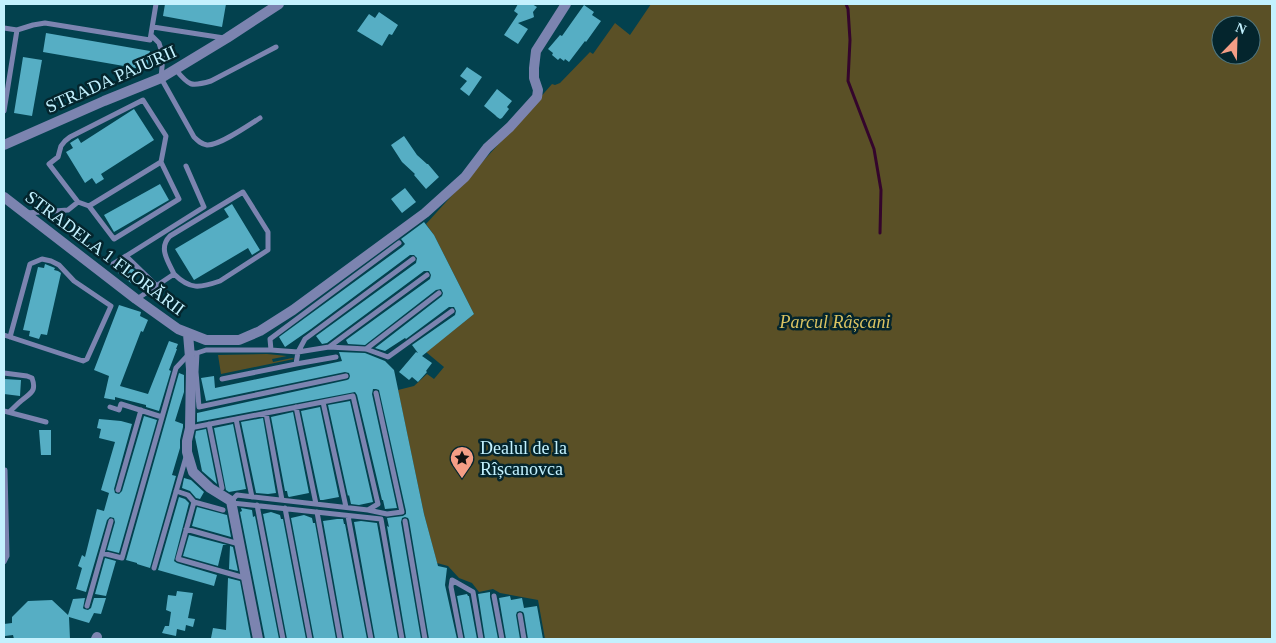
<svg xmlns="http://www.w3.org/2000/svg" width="1276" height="643" viewBox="0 0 1276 643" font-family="'Times New Roman',serif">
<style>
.green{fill:#5a5026;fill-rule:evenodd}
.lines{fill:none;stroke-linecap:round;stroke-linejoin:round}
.stream{stroke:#34052c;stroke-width:3}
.building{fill:#56aec4}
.lane{stroke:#7c84b0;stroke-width:5}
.street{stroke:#7c84b0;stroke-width:10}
.labels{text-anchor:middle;stroke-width:5;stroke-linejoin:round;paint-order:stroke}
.street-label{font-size:18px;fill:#c3f1fe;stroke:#04252d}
.park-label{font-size:18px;font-style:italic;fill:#dac362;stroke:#04252d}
.poi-label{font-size:18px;fill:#c3f1fe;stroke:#04252d;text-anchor:start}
</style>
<rect width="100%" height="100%" fill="#03414e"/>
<path class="green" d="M 651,4 L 1272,4 L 1272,639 L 545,639 L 538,600 L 500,593 L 493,589 L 479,592 L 472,583 L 459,578 L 448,566 L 437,563 L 424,514 L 398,390 L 414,386 L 427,374 L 434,379 L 444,367 L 426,352 L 474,314 L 434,235 L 426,224 L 515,126 L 552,84 L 555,85 L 560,83 L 590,52 L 593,54 L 615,23 L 630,35 ZM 1221,25 L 1251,25 L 1251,55 L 1221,55 Z
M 267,354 L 287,356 L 272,359 L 273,362 L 292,358 L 294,359 L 221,374 L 218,355 Z"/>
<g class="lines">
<path class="stream" d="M 846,4 L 848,9 L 850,40 L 848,81 L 874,149 L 881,190 L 880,233"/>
</g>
<path class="building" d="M 165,4 L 226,4 L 222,27 L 163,16 Z
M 518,4 L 532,4 L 537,7 L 533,12 L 534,17 L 532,18 L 518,23 L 528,29 L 518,44 L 504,35 L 518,14 L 514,11 Z
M 584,5 L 594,12 L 592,15 L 601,21 L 586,42 L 585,41 L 569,62 L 565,59 L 564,61 L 560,58 L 558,60 L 552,55 L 553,53 L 548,49 L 560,35 L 562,36 Z
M 379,12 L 398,25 L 392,35 L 389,34 L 382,46 L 357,31 L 369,14 L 375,18 Z
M 46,33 L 150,51 L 147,70 L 43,52 Z
M 23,57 L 42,60 L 32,116 L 14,113 Z
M 467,67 L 482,77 L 469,96 L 460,89 L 467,81 L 460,76 Z
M 497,89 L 512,101 L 507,107 L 509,109 L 502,118 L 500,119 L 497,117 L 495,115 L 484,106 Z
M 134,109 L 154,140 L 101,174 L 104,179 L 96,184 L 92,178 L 85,183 L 66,152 L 73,148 L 70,143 L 78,138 L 81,143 Z
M 404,136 L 417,155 L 427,164 L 428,164 L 439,177 L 426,189 L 414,175 L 415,174 L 402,162 L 391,145 Z
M 160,184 L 169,200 L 114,232 L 104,215 Z
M 405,188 L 416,202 L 402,213 L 391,199 Z
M 232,204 L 260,250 L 252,255 L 248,248 L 194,280 L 175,249 L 229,217 L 224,209 Z
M 424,222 L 434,235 L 474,314 L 422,356 L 432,363 L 426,371 L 427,372 L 418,382 L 412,377 L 409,380 L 399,372 L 416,352 L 418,353 L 412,345 L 455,315 L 456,311 L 454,307 L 449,307 L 406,339 L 405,338 L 385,351 L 375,348 L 442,296 L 443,293 L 441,289 L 436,290 L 365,345 L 348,344 L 346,340 L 430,279 L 431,275 L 429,271 L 424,271 L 327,343 L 322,344 L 316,336 L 416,263 L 417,258 L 414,255 L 410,255 L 311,329 L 285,347 L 279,337 L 402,247 L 405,244 L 401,239 Z
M 127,263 L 138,274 L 131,283 L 118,273 Z
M 45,264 L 55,268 L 54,270 L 58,271 L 61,273 L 47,335 L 41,334 L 39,339 L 29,336 L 30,331 L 23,330 L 38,267 L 44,268 Z
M 119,305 L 141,312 L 140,316 L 148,320 L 143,332 L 141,331 L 120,386 L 148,394 L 169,341 L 178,344 L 176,349 L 177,349 L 169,370 L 171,371 L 159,411 L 146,407 L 146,405 L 115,397 L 115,400 L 104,398 L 109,376 L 94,370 Z
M 339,352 L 365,353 L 385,361 L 394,370 L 424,514 L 438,566 L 447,568 L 445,585 L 457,639 L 429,639 L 409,520 L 408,518 L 405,517 L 402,518 L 401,522 L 421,639 L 406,639 L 387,526 L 389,527 L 387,518 L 403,516 L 406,514 L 406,511 L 379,390 L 376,389 L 373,389 L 372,394 L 397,508 L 385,509 L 383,500 L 382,500 L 357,395 L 355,392 L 197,422 L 197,413 L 347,380 L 349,379 L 350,376 L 349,373 L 345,372 L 206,401 L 201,378 L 214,376 L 215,388 L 342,361 Z
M 179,373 L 184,375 L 184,392 L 175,421 L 183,424 L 183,427 L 180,440 L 180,448 L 172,475 L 176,476 L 150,568 L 137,564 L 137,563 L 126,560 Z
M 4,379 L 21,380 L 20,396 L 4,394 Z
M 350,401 L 373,502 L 359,505 L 351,504 L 349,495 L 348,496 L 328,405 Z
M 320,407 L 339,497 L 323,500 L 320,500 L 318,491 L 301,411 Z
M 293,412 L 309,493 L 289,497 L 288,496 L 287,491 L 285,491 L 271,417 Z
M 144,416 L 157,420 L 119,553 L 107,550 L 115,522 L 114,518 L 110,517 L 107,520 L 86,592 L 76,589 L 82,568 L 78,566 L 82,555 L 85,557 L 97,509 L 104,511 L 109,493 L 101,490 L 115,442 L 99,438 L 101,429 L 97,428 L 99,419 L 121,421 L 132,424 L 114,489 L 115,493 L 119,494 L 122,491 Z
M 263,418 L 276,493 L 268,494 L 256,493 L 241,422 Z
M 233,424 L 246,489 L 229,492 L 226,490 L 214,428 Z
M 206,429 L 217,484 L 202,471 L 195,437 L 196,431 Z
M 39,430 L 51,430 L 51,455 L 41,455 Z
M 184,478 L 191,480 L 204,492 L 200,499 L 196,498 L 190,491 L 182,488 Z
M 179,497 L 185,499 L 189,503 L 174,561 L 177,563 L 217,575 L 214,586 L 158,570 Z
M 197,507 L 227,515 L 231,537 L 192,526 Z
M 241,508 L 252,510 L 253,517 L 255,516 L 279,639 L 265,639 L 240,512 L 242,511 Z
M 271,512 L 280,515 L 281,519 L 283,519 L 306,639 L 287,639 L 263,514 Z
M 304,515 L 312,518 L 313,523 L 315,523 L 336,639 L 314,639 L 291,518 Z
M 337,519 L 343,519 L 344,524 L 345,524 L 367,639 L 344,639 L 323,521 Z
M 361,521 L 377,523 L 398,639 L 375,639 L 354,522 Z
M 189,535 L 227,545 L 223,545 L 218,566 L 183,556 Z
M 230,546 L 233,547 L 238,571 L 229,569 Z
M 105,558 L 116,561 L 106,596 L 95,594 Z
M 228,578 L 240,581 L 251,639 L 220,639 L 211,638 L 213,628 L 226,630 Z
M 177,591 L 193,593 L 188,618 L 195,619 L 193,627 L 186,625 L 185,631 L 177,629 L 176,636 L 162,633 L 165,626 L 169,626 L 171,612 L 166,610 L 168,595 L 176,596 Z
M 490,592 L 490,597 L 498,639 L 485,639 L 478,594 Z
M 467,594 L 468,596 L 469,596 L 477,639 L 465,639 L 457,596 Z
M 510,596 L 511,600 L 522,598 L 524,608 L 537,606 L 543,639 L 528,639 L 524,614 L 523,612 L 520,611 L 517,612 L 516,615 L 520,639 L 506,639 L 499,598 Z
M 85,598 L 83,608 L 84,609 L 88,610 L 91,608 L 94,598 L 106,598 L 101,614 L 94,613 L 89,623 L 69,617 L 70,639 L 14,639 L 13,635 L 5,636 L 4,624 L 12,623 L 12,617 L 28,601 L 52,600 L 68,615 L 73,599 Z"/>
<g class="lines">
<path class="lane" d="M 153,27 L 224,38
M 4,28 L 17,30 L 33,25 L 45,23 L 150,40 L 156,4
M 151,35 L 159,43 L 163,56 L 161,78 L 194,137 C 198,141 201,144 207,145 C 219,146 249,125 260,118
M 176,70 C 189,86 191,87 211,81 L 276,47
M 4,111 L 17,30
M 89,206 L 114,239 L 179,199 L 161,162
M 27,213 L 68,210 L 78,202 L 89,206 L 161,162 L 166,136 L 143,100 L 70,137 L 65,141 L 61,146 L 58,157 L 49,164 L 78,202
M 113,264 L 126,256
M 157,286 L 126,256 L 204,207 L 186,166
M 137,299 L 174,274 C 190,290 200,288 220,281 L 268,250 L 268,232 L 243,192 L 170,236 C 158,248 168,261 174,274
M 4,335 L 83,361 L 87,359 L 111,306 L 74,281 L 59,265 L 51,261 L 42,259 L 30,264 L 10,337
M 329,347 L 427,275
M 366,349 L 439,293
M 271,350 L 270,339 L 399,243
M 197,353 L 196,372 L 199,407 L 346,376
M 296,364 L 336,357
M 4,373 L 27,376 L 32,378 C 37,392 30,393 21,401 C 17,404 13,409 9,412
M 222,379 L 296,364 L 298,352 L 305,339 L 413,259
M 323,402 L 346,507
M 110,407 L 119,410 L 121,404 L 162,417
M 296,407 L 316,504
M 4,411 L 46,422
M 266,413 L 282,500
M 236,419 L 252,497
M 209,424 L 222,488
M 190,428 L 353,396 L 378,504 L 368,510 L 387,514 L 402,512 L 376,393
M 118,490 L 141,410
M 176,491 L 188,495 L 194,502
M 231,501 L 237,495 L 368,510
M 232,503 L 381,519 L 402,639
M 257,505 L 283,639
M 285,508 L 310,639
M 223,510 L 194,502 L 178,559 L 245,578
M 317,512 L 340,639
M 348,516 L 371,639
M 405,521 L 425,639
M 186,529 L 239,544
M 102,553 L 111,521
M 4,562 L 7,556 L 5,470
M 154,568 L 186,457
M 494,596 L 502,639
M 87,606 L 102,553 L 122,558 L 176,368 L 190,353 L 197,353 L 206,350 L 271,350 L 298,352 L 329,347 L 366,349 L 388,357 L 452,311
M 520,615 L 524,639
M 461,639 L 451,587 L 452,580 L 473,592 L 481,639"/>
<path class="street" d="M 4,145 L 104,101 L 161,78 L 227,38 L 279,4
M 4,197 L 136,299 L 178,329 L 206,340 L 239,340 L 260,331 L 293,310 L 425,213 L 465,177 L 487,148 L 510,127 L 537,97 L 538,90 L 534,78 L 534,68 L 536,51 L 566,4
M 188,334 L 191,369 L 190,428 L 187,441 L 187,452 L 193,472 L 210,488 L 231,501 L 258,639
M 96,639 L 97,637"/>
</g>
<defs>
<g id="sight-pin" transform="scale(1.25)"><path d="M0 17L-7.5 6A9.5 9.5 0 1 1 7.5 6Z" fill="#f49e86" stroke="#04252d"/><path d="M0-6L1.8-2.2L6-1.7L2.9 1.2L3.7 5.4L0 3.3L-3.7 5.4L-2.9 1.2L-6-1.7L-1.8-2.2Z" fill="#111"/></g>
</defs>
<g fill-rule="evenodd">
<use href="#sight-pin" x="462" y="458"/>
</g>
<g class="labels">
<g class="street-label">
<text transform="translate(111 79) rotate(-24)" y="6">STRADA PAJURII</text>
<text transform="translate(105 253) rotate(37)" y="6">STRADELA 1 FLORĂRII</text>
</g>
<g class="park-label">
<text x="835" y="328">Parcul Râșcani</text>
</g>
<g class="poi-label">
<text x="480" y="454">Dealul de la<tspan x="480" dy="21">Rîșcanovca</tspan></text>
</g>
</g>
<rect width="1276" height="643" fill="none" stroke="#c3f1fe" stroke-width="10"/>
<g transform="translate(1236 40) rotate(23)"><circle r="24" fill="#04252d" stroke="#507781"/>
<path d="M0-4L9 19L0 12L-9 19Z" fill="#f49e86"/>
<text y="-8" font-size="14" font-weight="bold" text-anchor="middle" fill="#c3f1fe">N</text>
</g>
</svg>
